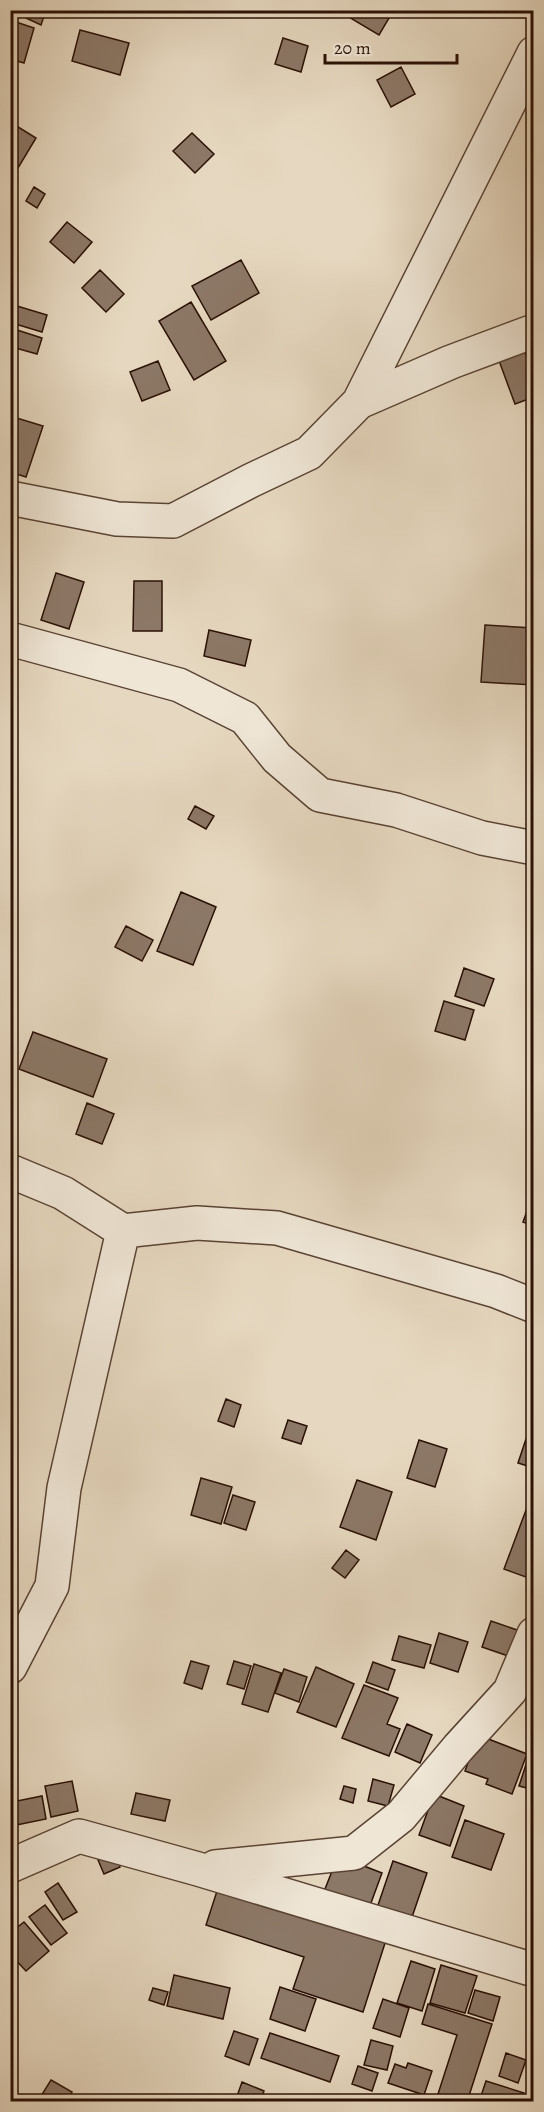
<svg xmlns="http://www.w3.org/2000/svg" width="544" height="2112" viewBox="0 0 544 2112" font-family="Alegreya,serif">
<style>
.building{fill:#8c7867;stroke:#2b1106;stroke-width:1.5}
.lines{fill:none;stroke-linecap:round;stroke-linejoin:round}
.minor-casing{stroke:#5a4334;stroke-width:36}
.minor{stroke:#efe6d6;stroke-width:33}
</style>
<rect width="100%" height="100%" fill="#e6d8c0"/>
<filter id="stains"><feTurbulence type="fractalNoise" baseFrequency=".00333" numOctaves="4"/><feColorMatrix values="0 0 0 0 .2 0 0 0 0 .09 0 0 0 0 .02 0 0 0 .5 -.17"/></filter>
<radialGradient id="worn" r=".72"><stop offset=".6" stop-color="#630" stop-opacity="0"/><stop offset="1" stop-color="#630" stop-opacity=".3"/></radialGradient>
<path class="building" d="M 29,10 L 46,10 L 41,25 L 26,18 Z
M 350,10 L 387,10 L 392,13 L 379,35 L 347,16 Z
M 10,20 L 34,28 L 24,63 L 10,59 Z
M 80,30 L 129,43 L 120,75 L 72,61 Z
M 283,38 L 308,46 L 301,72 L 275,64 Z
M 401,67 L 415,94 L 391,107 L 377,80 Z
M 10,122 L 36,138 L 18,168 L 10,163 Z
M 192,133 L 214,154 L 195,173 L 173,151 Z
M 34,187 L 45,194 L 37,208 L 26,201 Z
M 67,222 L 92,242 L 74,263 L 50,242 Z
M 241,260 L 259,293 L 211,320 L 192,286 Z
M 100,270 L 124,294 L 106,312 L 82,288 Z
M 191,302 L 226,361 L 194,380 L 159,321 Z
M 17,306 L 47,315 L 42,332 L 12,323 Z
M 17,330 L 42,338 L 37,354 L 12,347 Z
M 523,348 L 534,374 L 534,397 L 515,404 L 498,358 Z
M 158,361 L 170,390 L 142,401 L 130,372 Z
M 10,416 L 43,426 L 26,477 L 10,472 Z
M 534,453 L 534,476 L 527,455 Z
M 56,573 L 84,582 L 69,629 L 41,620 Z
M 134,581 L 162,581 L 162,631 L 133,631 Z
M 485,625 L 534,628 L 534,685 L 481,682 Z
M 209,630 L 251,640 L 245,666 L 204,656 Z
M 195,806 L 214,816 L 206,829 L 188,819 Z
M 181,892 L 216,907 L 193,965 L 157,951 Z
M 126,926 L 153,940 L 142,961 L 115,947 Z
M 464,968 L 494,979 L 484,1006 L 455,996 Z
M 444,1001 L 474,1010 L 465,1040 L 435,1031 Z
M 33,1032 L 107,1059 L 93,1097 L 19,1069 Z
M 87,1103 L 114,1114 L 102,1144 L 76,1134 Z
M 531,1200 L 534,1201 L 534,1226 L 523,1222 Z
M 226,1399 L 241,1405 L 234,1427 L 218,1421 Z
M 288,1420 L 307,1426 L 301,1444 L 282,1438 Z
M 526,1439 L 534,1442 L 534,1468 L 518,1463 Z
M 419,1440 L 447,1449 L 435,1487 L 407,1478 Z
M 201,1478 L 232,1487 L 221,1524 L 191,1515 Z
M 357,1480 L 392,1492 L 376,1540 L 340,1527 Z
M 532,1494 L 534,1495 L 534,1580 L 504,1569 Z
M 233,1495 L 255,1502 L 246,1530 L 224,1523 Z
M 346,1550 L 359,1560 L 345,1578 L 332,1568 Z
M 491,1621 L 523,1632 L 514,1658 L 482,1647 Z
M 439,1633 L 468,1642 L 458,1672 L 430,1663 Z
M 399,1636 L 431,1645 L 424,1668 L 392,1660 Z
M 191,1661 L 209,1666 L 202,1689 L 184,1683 Z
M 234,1661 L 251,1666 L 244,1689 L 227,1684 Z
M 373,1662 L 395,1670 L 388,1690 L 366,1682 Z
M 254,1664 L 281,1673 L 268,1712 L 242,1704 Z
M 316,1667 L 354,1684 L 336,1727 L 297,1712 Z
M 284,1669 L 307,1677 L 299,1702 L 275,1693 Z
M 364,1685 L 398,1698 L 387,1724 L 400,1729 L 389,1756 L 342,1738 Z
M 407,1724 L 432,1735 L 420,1763 L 395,1752 Z
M 478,1735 L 527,1754 L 512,1794 L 486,1784 L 488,1779 L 465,1771 Z
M 533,1743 L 534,1744 L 534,1790 L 519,1786 Z
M 373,1779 L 394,1785 L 388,1806 L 368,1801 Z
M 72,1781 L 78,1811 L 51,1817 L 45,1786 Z
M 344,1786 L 356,1789 L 353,1803 L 340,1799 Z
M 136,1793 L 170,1800 L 165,1821 L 131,1814 Z
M 434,1794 L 464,1806 L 450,1846 L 419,1835 Z
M 42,1796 L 46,1819 L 16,1825 L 12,1802 Z
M 465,1820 L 504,1834 L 491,1870 L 452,1857 Z
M 115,1854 L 120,1867 L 104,1874 L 98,1860 Z
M 338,1856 L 382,1873 L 368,1911 L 323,1894 Z
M 393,1861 L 427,1873 L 410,1923 L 376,1911 Z
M 58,1883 L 77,1912 L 63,1920 L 45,1892 Z
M 219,1885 L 386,1940 L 363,2012 L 293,1989 L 304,1957 L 206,1925 Z
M 45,1905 L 67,1933 L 51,1945 L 29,1917 Z
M 24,1922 L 49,1951 L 26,1971 L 10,1954 L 10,1933 Z
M 10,1959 L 16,1961 L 10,1977 Z
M 411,1961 L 435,1969 L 422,2011 L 397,2003 Z
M 441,1965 L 477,1976 L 465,2013 L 430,2003 Z
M 174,1975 L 230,1988 L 223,2019 L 167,2006 Z
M 280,1987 L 316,1999 L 305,2031 L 270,2019 Z
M 153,1988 L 168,1992 L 164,2005 L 149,2000 Z
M 475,1990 L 500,1997 L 493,2021 L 468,2013 Z
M 383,1999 L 409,2008 L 400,2037 L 373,2028 Z
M 428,2004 L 492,2024 L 467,2102 L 438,2094 L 457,2035 L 422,2024 Z
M 234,2031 L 258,2039 L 249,2065 L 225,2056 Z
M 270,2033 L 339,2056 L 330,2082 L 261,2058 Z
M 371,2040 L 393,2046 L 387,2070 L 364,2065 Z
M 506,2053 L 526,2060 L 518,2083 L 499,2076 Z
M 408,2063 L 432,2071 L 424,2095 L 388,2083 L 395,2064 L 406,2068 Z
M 358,2066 L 378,2073 L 372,2091 L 352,2084 Z
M 51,2080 L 72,2092 L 66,2102 L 49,2102 L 41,2096 Z
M 486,2081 L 524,2093 L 521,2102 L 479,2102 Z
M 242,2082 L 264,2091 L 260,2102 L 235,2102 Z"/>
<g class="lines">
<g class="minor-casing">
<path id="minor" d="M 359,402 L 534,53
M 10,498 L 117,519 L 173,521 L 252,480 L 309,453 L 359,402 L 451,362 L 534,331
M 10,639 L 179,685 L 245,718 L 277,758 L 320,795 L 396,810 L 482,838 L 534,848
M 10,1171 L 63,1193 L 123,1231
M 10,1667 L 52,1586 L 64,1488 L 123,1231 L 197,1223 L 277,1228 L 496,1291 L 534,1306
M 10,1866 L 79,1836 L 198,1869 L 534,1970
M 215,1867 L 354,1853 L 401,1816 L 458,1748 L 510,1691 L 534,1634"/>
</g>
<use href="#minor" class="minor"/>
</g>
<rect width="544" height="2112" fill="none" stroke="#e6d8c0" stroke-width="36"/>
<rect x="12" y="12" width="520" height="2088" fill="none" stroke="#2b1106" stroke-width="3"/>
<rect x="18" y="18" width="508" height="2076" fill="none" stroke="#2b1106" stroke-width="1.5"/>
<path d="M325 54v9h132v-9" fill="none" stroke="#2b1106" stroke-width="3"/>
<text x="334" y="54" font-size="18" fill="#2b1106" stroke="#efe6d6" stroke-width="4.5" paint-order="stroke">20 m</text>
<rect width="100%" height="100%" filter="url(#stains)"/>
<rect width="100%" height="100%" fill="url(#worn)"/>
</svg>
